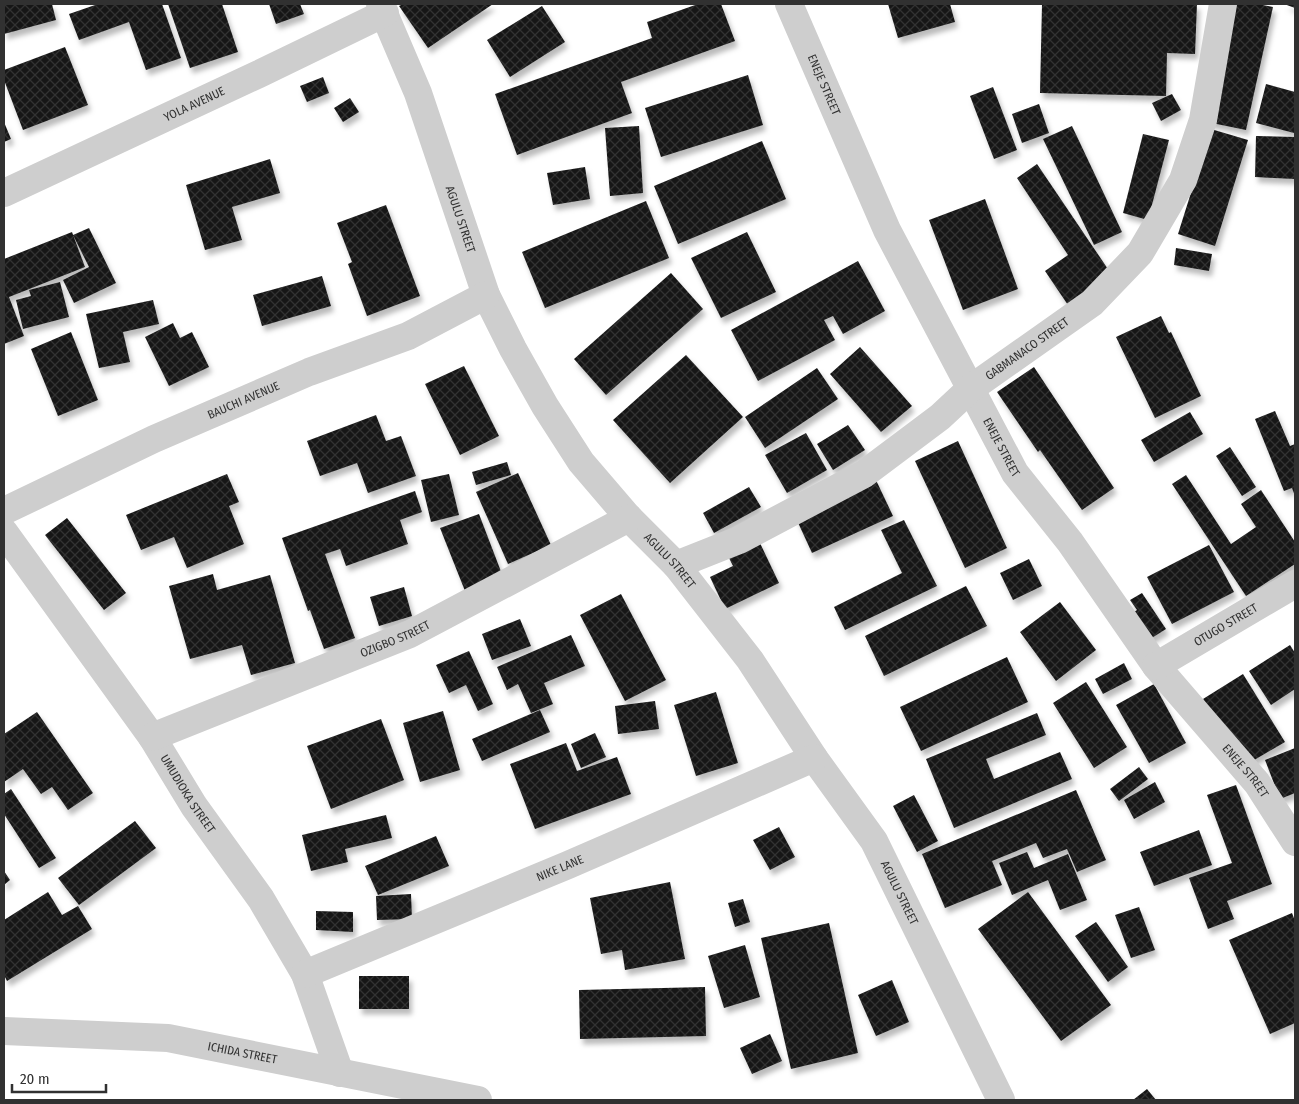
<svg xmlns="http://www.w3.org/2000/svg" width="1299" height="1104" viewBox="0 0 1299 1104" font-family="'Fira Sans Condensed',sans-serif">
<style>
.building{fill:url(#building-cross-hatch);filter:url(#shadow)}
.lines{fill:none;stroke-linecap:round;stroke-linejoin:round}
.street{stroke:#cecece;stroke-width:28}
.labels{text-anchor:middle;stroke-width:5;stroke-linejoin:round;paint-order:stroke}
.street-label{font-size:12px;fill:#313131;stroke:#fff}
</style>
<defs>
<pattern id="building-cross-hatch" width="8" height="8" patternUnits="userSpaceOnUse" patternTransform="scale(1.25)"><rect width="8" height="8" fill="#181818"/><path d="M0 0l8 8M0 8l8-8" fill="none" stroke="#313131"/></pattern>
<filter id="shadow"><feDropShadow dx="3" dy="5.5" stdDeviation="2.5" flood-color="#0004"/></filter>
</defs>
<rect width="100%" height="100%" fill="#fff"/>
<path class="building" d="M 4,4 L 52,4 L 56,20 L 4,34 Z
M 98,4 L 162,4 L 181,58 L 146,70 L 129,22 L 79,40 L 69,14 Z
M 168,4 L 222,4 L 238,52 L 190,68 Z
M 269,4 L 300,4 L 304,14 L 276,24 Z
M 403,4 L 493,4 L 428,48 L 399,6 Z
M 698,4 L 721,4 L 735,41 L 621,82 L 632,113 L 517,155 L 495,94 L 652,38 L 647,22 Z
M 888,4 L 950,4 L 955,22 L 898,38 Z
M 1042,4 L 1197,4 L 1195,54 L 1167,53 L 1166,96 L 1040,93 Z
M 1233,4 L 1258,4 L 1273,7 L 1246,130 L 1207,122 Z
M 1284,4 L 1295,4 L 1295,8 Z
M 542,6 L 565,42 L 510,77 L 487,40 Z
M 65,47 L 88,105 L 23,130 L 4,80 L 4,70 Z
M 748,75 L 763,125 L 661,157 L 645,108 Z
M 323,77 L 329,93 L 307,102 L 300,86 Z
M 1266,84 L 1295,92 L 1294,133 L 1256,123 Z
M 993,87 L 1017,150 L 994,159 L 970,96 Z
M 1172,94 L 1181,110 L 1161,121 L 1152,103 Z
M 350,98 L 359,112 L 343,122 L 334,108 Z
M 1039,104 L 1049,133 L 1022,143 L 1012,114 Z
M 4,122 L 11,139 L 4,142 Z
M 639,126 L 643,193 L 610,196 L 605,128 Z
M 1072,126 L 1122,232 L 1094,245 L 1043,139 Z
M 1211,129 L 1248,140 L 1215,246 L 1178,234 Z
M 1143,134 L 1169,140 L 1148,220 L 1123,213 Z
M 1256,136 L 1295,137 L 1295,179 L 1255,177 Z
M 762,141 L 786,199 L 678,244 L 654,186 Z
M 270,159 L 280,193 L 232,207 L 242,240 L 205,250 L 186,185 Z
M 1037,164 L 1114,278 L 1070,308 L 1045,271 L 1068,255 L 1017,178 Z
M 585,167 L 590,199 L 553,205 L 547,173 Z
M 985,199 L 1018,289 L 963,310 L 929,220 Z
M 646,201 L 669,258 L 545,308 L 522,252 Z
M 386,205 L 420,296 L 367,316 L 348,264 L 352,262 L 337,223 Z
M 89,228 L 116,283 L 74,303 L 63,280 L 89,267 L 73,235 Z
M 72,232 L 85,267 L 9,297 L 24,336 L 4,344 L 4,259 Z
M 747,232 L 776,292 L 721,318 L 691,258 Z
M 1176,248 L 1212,254 L 1209,271 L 1174,265 Z
M 858,261 L 885,311 L 843,334 L 833,316 L 824,320 L 835,340 L 758,381 L 731,330 Z
M 671,273 L 703,309 L 606,395 L 574,359 Z
M 322,276 L 331,306 L 262,326 L 253,295 Z
M 60,282 L 69,317 L 23,329 L 16,300 L 31,296 L 29,290 Z
M 153,300 L 159,324 L 123,332 L 130,362 L 99,368 L 86,314 Z
M 1161,316 L 1169,333 L 1171,332 L 1201,396 L 1155,418 L 1116,337 Z
M 173,323 L 180,338 L 192,332 L 209,367 L 169,386 L 145,337 Z
M 71,332 L 98,400 L 58,416 L 31,349 Z
M 860,347 L 912,406 L 881,432 L 830,374 Z
M 686,355 L 743,417 L 670,483 L 613,420 Z
M 464,366 L 499,436 L 460,455 L 425,384 Z
M 1034,367 L 1114,488 L 1082,510 L 1040,450 L 1038,452 L 997,392 Z
M 817,368 L 838,399 L 765,448 L 745,417 Z
M 1275,411 L 1290,446 L 1295,444 L 1295,496 L 1292,488 L 1284,491 L 1255,419 Z
M 1190,412 L 1203,434 L 1154,462 L 1141,440 Z
M 376,415 L 386,441 L 401,436 L 416,476 L 368,493 L 357,463 L 320,476 L 307,441 Z
M 848,425 L 865,450 L 833,470 L 817,444 Z
M 806,433 L 827,470 L 787,493 L 765,455 Z
M 958,441 L 1007,548 L 965,568 L 915,461 Z
M 1230,447 L 1256,487 L 1242,496 L 1216,456 Z
M 507,462 L 511,475 L 476,485 L 472,472 Z
M 518,473 L 551,545 L 508,564 L 476,492 Z
M 227,474 L 239,502 L 229,506 L 244,544 L 187,568 L 174,537 L 141,550 L 126,515 Z
M 449,474 L 459,515 L 431,522 L 421,480 Z
M 1186,475 L 1231,544 L 1256,527 L 1241,504 L 1261,490 L 1295,542 L 1295,564 L 1246,596 L 1172,484 Z
M 875,478 L 893,516 L 812,553 L 795,516 Z
M 749,487 L 761,507 L 714,533 L 703,513 Z
M 415,491 L 422,512 L 400,520 L 408,544 L 346,566 L 340,549 L 325,554 L 355,638 L 324,649 L 310,610 L 308,611 L 282,538 Z
M 479,514 L 505,582 L 467,596 L 440,528 Z
M 67,518 L 126,593 L 104,610 L 45,535 Z
M 904,520 L 937,586 L 845,630 L 834,607 L 902,573 L 881,530 Z
M 759,541 L 779,583 L 725,609 L 710,577 L 733,566 L 728,556 Z
M 1209,545 L 1234,592 L 1172,624 L 1147,577 Z
M 1029,559 L 1042,586 L 1013,600 L 1000,573 Z
M 213,574 L 217,590 L 270,575 L 295,663 L 251,675 L 242,645 L 190,659 L 169,586 Z
M 966,586 L 987,626 L 884,676 L 865,636 Z
M 404,587 L 412,616 L 379,626 L 370,597 Z
M 1142,593 L 1166,629 L 1147,641 L 1130,615 L 1137,610 L 1130,600 Z
M 621,594 L 666,680 L 625,701 L 580,615 Z
M 1060,602 L 1096,650 L 1056,681 L 1020,632 Z
M 520,619 L 531,646 L 492,660 L 482,634 Z
M 571,635 L 585,666 L 544,683 L 553,704 L 531,713 L 518,684 L 507,690 L 497,667 Z
M 1290,645 L 1295,653 L 1295,689 L 1271,705 L 1249,671 Z
M 469,651 L 493,704 L 478,711 L 466,685 L 449,693 L 436,665 Z
M 1007,657 L 1028,702 L 921,751 L 900,707 Z
M 1124,663 L 1132,679 L 1103,694 L 1095,679 Z
M 1243,674 L 1285,742 L 1244,766 L 1203,699 Z
M 1086,682 L 1127,747 L 1094,768 L 1053,703 Z
M 1154,684 L 1186,743 L 1149,763 L 1116,705 Z
M 716,692 L 738,763 L 696,776 L 674,705 Z
M 655,701 L 659,729 L 618,734 L 615,706 Z
M 540,710 L 550,732 L 482,761 L 472,739 Z
M 443,711 L 460,770 L 420,782 L 403,723 Z
M 37,712 L 93,793 L 68,810 L 52,787 L 41,794 L 23,769 L 4,782 L 4,734 Z
M 1037,713 L 1046,735 L 986,759 L 994,779 L 1060,752 L 1072,779 L 954,828 L 926,759 Z
M 381,719 L 404,780 L 331,809 L 307,746 Z
M 595,733 L 606,757 L 581,768 L 571,744 Z
M 566,743 L 577,771 L 617,757 L 631,794 L 535,829 L 510,764 Z
M 1295,748 L 1295,793 L 1280,799 L 1265,760 Z
M 1139,767 L 1148,779 L 1119,801 L 1110,789 Z
M 1155,782 L 1165,802 L 1134,819 L 1124,800 Z
M 1236,785 L 1272,884 L 1227,901 L 1234,919 L 1208,929 L 1189,878 L 1232,863 L 1207,795 Z
M 11,789 L 56,858 L 39,868 L 4,814 L 4,794 Z
M 1076,790 L 1106,860 L 1077,872 L 1067,849 L 1043,858 L 1036,843 L 992,861 L 1002,885 L 945,908 L 922,854 Z
M 914,795 L 938,841 L 917,852 L 893,806 Z
M 386,815 L 392,838 L 345,849 L 348,862 L 311,871 L 302,835 Z
M 135,821 L 156,848 L 79,905 L 58,878 Z
M 779,827 L 795,857 L 770,870 L 753,840 Z
M 1199,830 L 1212,865 L 1154,886 L 1140,852 Z
M 436,836 L 449,866 L 378,895 L 365,866 Z
M 1027,852 L 1034,868 L 1068,854 L 1087,900 L 1060,910 L 1048,880 L 1012,895 L 999,863 Z
M 4,871 L 10,880 L 4,885 Z
M 670,882 L 685,959 L 625,970 L 622,950 L 601,954 L 590,898 Z
M 48,892 L 62,915 L 78,906 L 92,929 L 7,981 L 4,975 L 4,920 Z
M 1028,892 L 1111,1005 L 1061,1041 L 978,929 Z
M 411,894 L 412,919 L 377,920 L 376,896 Z
M 743,899 L 750,922 L 735,927 L 728,903 Z
M 1139,907 L 1155,950 L 1131,958 L 1115,915 Z
M 316,911 L 353,912 L 353,932 L 316,930 Z
M 1292,913 L 1295,921 L 1295,1023 L 1270,1034 L 1229,940 Z
M 1096,922 L 1128,967 L 1108,982 L 1075,936 Z
M 829,923 L 858,1053 L 791,1069 L 761,938 Z
M 745,945 L 760,997 L 724,1008 L 708,956 Z
M 359,976 L 409,976 L 409,1009 L 359,1009 Z
M 892,980 L 909,1022 L 876,1036 L 858,995 Z
M 705,987 L 706,1036 L 580,1039 L 579,990 Z
M 770,1034 L 782,1061 L 752,1074 L 740,1048 Z
M 1147,1089 L 1156,1100 L 1133,1100 Z"/>
<g class="lines">
<g class="street">
<path id="s1" d="M 380,4 L 418,93 L 486,295 L 513,349 L 545,406 L 581,462 L 629,518 L 676,565 L 750,660 L 814,758 L 874,841 L 1001,1100"/>
<path id="s2" d="M 789,4 L 887,230 L 1015,473 L 1070,542 L 1156,666 L 1257,783 L 1295,842"/>
<path id="s3" d="M 4,193 L 259,74 L 385,13"/>
<path id="s4" d="M 4,511 L 154,439 L 309,372 L 408,336 L 486,295"/>
<path id="s5" d="M 4,532 L 152,737 L 194,806 L 261,899 L 305,974 L 340,1073"/>
<path id="s6" d="M 676,565 L 739,540 L 864,474 L 940,417 L 970,389 L 1092,303 L 1140,253 L 1183,180 L 1203,120 L 1223,4"/>
<path id="s7" d="M 1156,666 L 1295,584"/>
<path id="s8" d="M 152,737 L 410,634 L 629,518"/>
<path id="s9" d="M 305,974 L 568,865 L 814,758"/>
<path id="s10" d="M 4,1031 L 168,1038 L 478,1100"/>
</g>
</g>
<g class="labels">
<g class="street-label">
<text dy="4" stroke="none"><textPath href="#s2" startOffset="88">ENEJE STREET</textPath></text>
<text dy="4" stroke="none"><textPath href="#s3" startOffset="210">YOLA AVENUE</textPath></text>
<text dy="4" stroke="none"><textPath href="#s1" startOffset="230">AGULU STREET</textPath></text>
<text dy="4" stroke="none"><textPath href="#s6" startOffset="415">GABMANACO STREET</textPath></text>
<text dy="4" stroke="none"><textPath href="#s4" startOffset="264">BAUCHI AVENUE</textPath></text>
<text dy="4" stroke="none"><textPath href="#s2" startOffset="492">ENEJE STREET</textPath></text>
<text dy="4" stroke="none"><textPath href="#s1" startOffset="635">AGULU STREET</textPath></text>
<text dy="4" stroke="none"><textPath href="#s7" startOffset="81">OTUGO STREET</textPath></text>
<text dy="4" stroke="none"><textPath href="#s8" startOffset="262">OZIGBO STREET</textPath></text>
<text dy="4" stroke="none"><textPath href="#s2" startOffset="898">ENEJE STREET</textPath></text>
<text dy="4" stroke="none"><textPath href="#s5" startOffset="320">UMUDIOKA STREET</textPath></text>
<text dy="4" stroke="none"><textPath href="#s9" startOffset="276">NIKE LANE</textPath></text>
<text dy="4" stroke="none"><textPath href="#s1" startOffset="1040">AGULU STREET</textPath></text>
<text dy="4" stroke="none"><textPath href="#s10" startOffset="240">ICHIDA STREET</textPath></text>
</g>
</g>
<rect width="1299" height="1104" fill="none" stroke="#313131" stroke-width="10"/>
<path d="M12 1084v8h94v-8" fill="none" stroke="#313131" stroke-width="2.5"/>
<text x="20" y="1084" font-size="15" fill="#313131" stroke="#ffffff" stroke-width="4" paint-order="stroke">20 m</text>
</svg>
